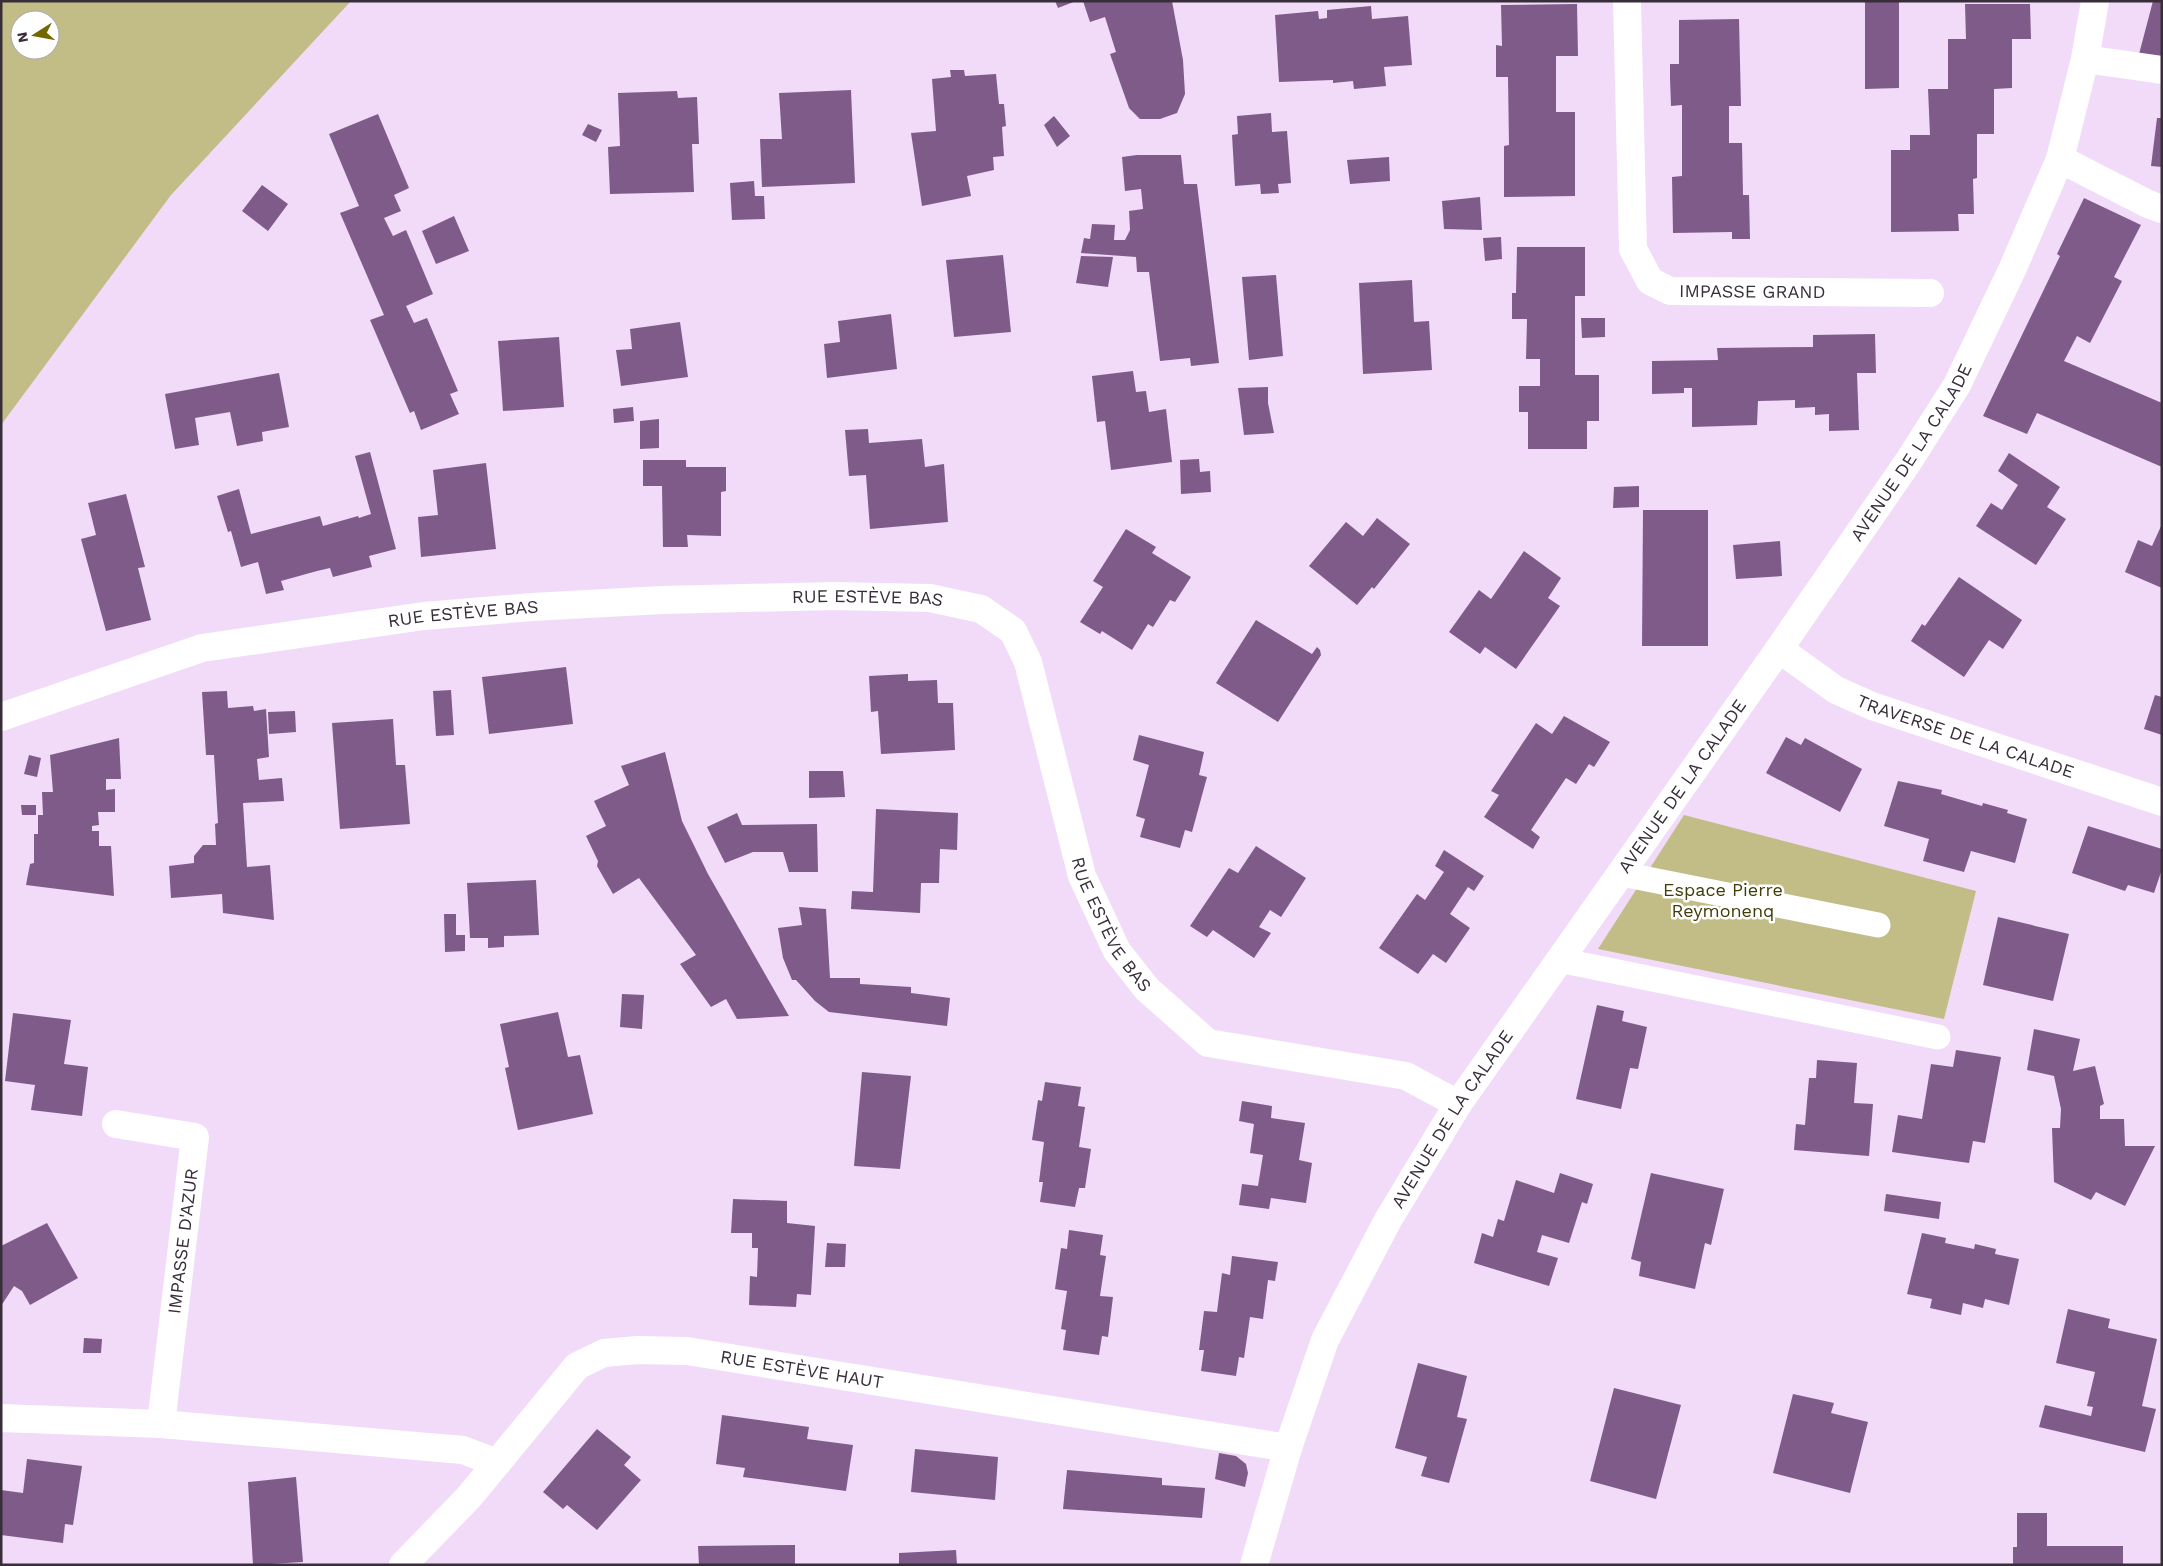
<svg xmlns="http://www.w3.org/2000/svg" width="2163" height="1566" viewBox="0 0 2163 1566" font-family="'Work Sans',sans-serif">
<style>
.green{fill:#c2bc86;fill-rule:evenodd}
.building{fill:#7f5b89}
.lines{fill:none;stroke-linecap:round;stroke-linejoin:round}
.service{stroke:#fff;stroke-width:25}
.minor{stroke:#fff;stroke-width:28}
.tertiary{stroke:#fff;stroke-width:28}
.labels{text-anchor:middle;stroke-width:5;stroke-linejoin:round;paint-order:stroke}
.street-label{font-size:18px;fill:#372e39;stroke:#fff}
.park-label{font-size:18px;fill:#413c09;stroke:#fff}
</style>
<rect width="100%" height="100%" fill="#f1dbf8"/>
<path class="green" d="M 1,1 L 351,1 L 171,195 L 1,425 ZM 20,20 L 50,20 L 50,50 L 20,50 Z
M 1684,815 L 1976,891 L 1944,1019 L 1598,949 Z"/>
<path class="building" d="M 1055,1 L 1076,1 L 1058,8 Z
M 1083,1 L 1172,1 L 1183,60 L 1185,94 L 1177,113 L 1160,119 L 1140,119 L 1129,108 L 1110,54 L 1116,52 L 1105,17 L 1090,22 Z
M 1865,1 L 1899,1 L 1899,88 L 1865,89 Z
M 2153,1 L 2162,1 L 2162,62 L 2138,58 Z
M 1577,4 L 1578,56 L 1556,56 L 1556,112 L 1575,112 L 1575,196 L 1504,197 L 1504,146 L 1509,145 L 1508,77 L 1496,77 L 1496,45 L 1502,46 L 1501,5 Z
M 1965,4 L 2030,4 L 2031,39 L 2012,39 L 2012,88 L 1994,89 L 1994,134 L 1977,134 L 1977,178 L 1973,179 L 1974,214 L 1958,214 L 1959,231 L 1891,232 L 1891,150 L 1910,150 L 1910,135 L 1930,135 L 1928,89 L 1948,89 L 1948,39 L 1966,39 Z
M 1371,6 L 1372,19 L 1408,16 L 1412,65 L 1384,67 L 1386,86 L 1354,89 L 1353,81 L 1333,83 L 1333,80 L 1279,82 L 1275,15 L 1318,11 L 1319,19 L 1327,18 L 1327,10 Z
M 1739,19 L 1741,106 L 1729,106 L 1729,143 L 1742,143 L 1743,195 L 1749,195 L 1750,239 L 1732,239 L 1732,232 L 1673,233 L 1672,177 L 1682,176 L 1682,105 L 1671,106 L 1670,78 L 1670,64 L 1679,64 L 1679,20 Z
M 950,70 L 964,70 L 965,76 L 996,74 L 999,104 L 1004,104 L 1006,126 L 1002,127 L 1004,156 L 993,157 L 994,170 L 967,176 L 971,196 L 922,206 L 911,133 L 936,131 L 932,79 L 951,77 Z
M 851,90 L 855,183 L 762,187 L 760,139 L 782,139 L 779,93 Z
M 677,91 L 678,98 L 697,97 L 699,144 L 692,144 L 694,192 L 610,194 L 608,147 L 620,146 L 618,93 Z
M 1271,113 L 1272,132 L 1287,131 L 1291,183 L 1278,184 L 1279,193 L 1261,194 L 1260,184 L 1235,186 L 1232,135 L 1238,134 L 1237,116 Z
M 378,114 L 409,188 L 394,195 L 401,211 L 384,218 L 393,236 L 406,230 L 433,294 L 406,306 L 414,323 L 427,318 L 458,391 L 450,394 L 459,414 L 421,430 L 414,411 L 410,413 L 370,320 L 384,315 L 340,213 L 359,206 L 329,134 Z
M 1054,116 L 1070,136 L 1057,147 L 1044,125 Z
M 2157,118 L 2162,118 L 2162,167 L 2151,166 Z
M 588,124 L 602,130 L 596,142 L 582,135 Z
M 1137,155 L 1181,155 L 1184,184 L 1197,184 L 1219,363 L 1191,366 L 1190,358 L 1160,361 L 1149,272 L 1137,272 L 1136,257 L 1081,253 L 1084,238 L 1090,239 L 1092,224 L 1115,225 L 1114,240 L 1125,240 L 1130,230 L 1129,211 L 1143,209 L 1141,189 L 1125,191 L 1122,157 Z
M 1389,157 L 1390,181 L 1350,184 L 1347,160 Z
M 754,181 L 755,196 L 764,196 L 765,219 L 732,220 L 730,183 Z
M 262,185 L 288,204 L 268,231 L 242,211 Z
M 1480,197 L 1482,230 L 1444,229 L 1442,201 Z
M 2084,198 L 2141,225 L 2114,277 L 2122,281 L 2090,343 L 2077,336 L 2064,361 L 2162,403 L 2162,467 L 2037,413 L 2027,434 L 1983,416 L 2060,256 L 2057,254 Z
M 454,216 L 469,251 L 436,264 L 422,231 Z
M 1501,237 L 1502,259 L 1485,261 L 1483,238 Z
M 1517,247 L 1585,247 L 1585,296 L 1575,296 L 1575,375 L 1599,375 L 1599,421 L 1587,421 L 1587,449 L 1528,449 L 1528,412 L 1519,412 L 1519,386 L 1540,386 L 1540,359 L 1526,359 L 1527,319 L 1512,319 L 1512,293 L 1516,293 Z
M 1003,255 L 1011,332 L 954,337 L 946,260 Z
M 1081,256 L 1113,257 L 1108,287 L 1076,283 Z
M 1276,275 L 1283,356 L 1249,360 L 1242,277 Z
M 1412,280 L 1414,322 L 1429,321 L 1432,370 L 1363,374 L 1359,283 Z
M 891,314 L 897,369 L 827,378 L 824,344 L 840,342 L 838,321 Z
M 1581,318 L 1605,318 L 1605,337 L 1582,338 Z
M 680,322 L 688,377 L 621,386 L 616,350 L 632,349 L 630,329 Z
M 1875,334 L 1876,373 L 1857,373 L 1859,430 L 1829,431 L 1829,414 L 1815,415 L 1815,407 L 1795,408 L 1795,400 L 1758,401 L 1757,425 L 1692,427 L 1692,388 L 1684,388 L 1684,393 L 1652,394 L 1652,361 L 1718,360 L 1717,348 L 1813,347 L 1813,335 Z
M 559,337 L 564,407 L 503,411 L 498,341 Z
M 1133,371 L 1136,392 L 1146,391 L 1149,412 L 1166,409 L 1172,462 L 1111,470 L 1105,421 L 1097,422 L 1092,376 Z
M 279,373 L 289,427 L 262,432 L 263,441 L 237,446 L 230,412 L 195,418 L 199,445 L 175,449 L 165,394 Z
M 1268,387 L 1268,403 L 1274,433 L 1244,435 L 1238,388 Z
M 633,407 L 634,421 L 614,423 L 613,409 Z
M 659,419 L 659,448 L 640,449 L 640,421 Z
M 868,429 L 869,443 L 922,439 L 925,467 L 944,464 L 948,522 L 870,529 L 866,475 L 849,476 L 845,430 Z
M 370,452 L 396,549 L 369,556 L 372,567 L 333,577 L 330,568 L 317,571 L 281,581 L 284,590 L 266,594 L 258,562 L 241,567 L 231,531 L 228,532 L 217,496 L 239,489 L 251,534 L 320,516 L 323,526 L 358,516 L 359,518 L 371,514 L 355,456 Z
M 2009,453 L 2060,487 L 2047,507 L 2066,519 L 2036,565 L 1976,526 L 1991,503 L 2002,510 L 2018,485 L 1998,471 Z
M 1199,459 L 1200,472 L 1210,471 L 1211,492 L 1181,494 L 1180,460 Z
M 643,460 L 686,460 L 686,467 L 726,467 L 726,491 L 721,492 L 721,536 L 687,535 L 688,547 L 663,547 L 662,486 L 643,486 Z
M 486,463 L 496,549 L 421,557 L 418,517 L 438,515 L 433,470 Z
M 1639,486 L 1639,507 L 1613,508 L 1614,487 Z
M 126,494 L 145,567 L 138,568 L 151,620 L 106,631 L 81,539 L 96,535 L 88,503 Z
M 1643,510 L 1708,510 L 1708,646 L 1642,646 Z
M 1377,518 L 1410,544 L 1374,589 L 1372,587 L 1357,605 L 1309,566 L 1346,522 L 1363,536 Z
M 2162,524 L 2162,588 L 2125,572 L 2138,540 L 2152,546 Z
M 1126,529 L 1156,547 L 1152,553 L 1191,577 L 1175,602 L 1170,600 L 1153,627 L 1148,624 L 1132,650 L 1102,631 L 1100,634 L 1080,622 L 1103,587 L 1093,581 Z
M 1780,541 L 1782,576 L 1736,579 L 1733,545 Z
M 1524,551 L 1561,578 L 1548,598 L 1560,606 L 1516,669 L 1485,647 L 1480,654 L 1449,632 L 1479,590 L 1491,599 Z
M 1959,577 L 2022,620 L 2003,649 L 1989,640 L 1964,677 L 1911,641 L 1922,624 L 1925,626 Z
M 1256,620 L 1312,654 L 1317,647 L 1320,650 L 1321,655 L 1278,722 L 1216,683 Z
M 566,667 L 573,724 L 489,734 L 482,677 Z
M 908,674 L 908,681 L 937,680 L 938,703 L 953,703 L 955,750 L 881,754 L 878,711 L 871,712 L 869,676 Z
M 451,690 L 454,735 L 436,736 L 433,691 Z
M 227,691 L 228,708 L 253,706 L 254,711 L 266,709 L 269,757 L 257,759 L 259,780 L 282,778 L 284,801 L 243,803 L 247,867 L 270,865 L 274,920 L 223,913 L 222,894 L 171,898 L 169,866 L 194,863 L 194,856 L 203,845 L 216,845 L 215,824 L 218,823 L 214,755 L 206,755 L 202,692 Z
M 2155,695 L 2162,697 L 2162,735 L 2144,729 Z
M 295,711 L 296,732 L 269,734 L 268,712 Z
M 1564,716 L 1610,742 L 1594,767 L 1589,764 L 1576,784 L 1566,778 L 1531,830 L 1540,837 L 1533,849 L 1484,817 L 1499,795 L 1491,791 L 1536,723 L 1552,734 Z
M 393,719 L 396,765 L 405,765 L 410,824 L 340,829 L 332,723 Z
M 1139,735 L 1204,752 L 1199,775 L 1207,777 L 1192,832 L 1185,830 L 1180,848 L 1140,837 L 1145,819 L 1136,816 L 1149,765 L 1133,760 Z
M 1786,737 L 1801,745 L 1805,738 L 1862,769 L 1840,812 L 1766,773 Z
M 119,738 L 121,779 L 106,779 L 106,790 L 115,789 L 115,812 L 98,812 L 99,825 L 92,826 L 92,831 L 99,831 L 99,846 L 111,846 L 114,896 L 26,885 L 30,864 L 34,863 L 34,834 L 38,834 L 38,815 L 43,815 L 42,792 L 53,792 L 50,755 Z
M 665,752 L 682,821 L 708,874 L 789,1016 L 737,1019 L 726,999 L 711,1007 L 680,964 L 696,955 L 639,878 L 613,894 L 597,866 L 598,861 L 586,836 L 606,826 L 594,801 L 629,785 L 621,766 Z
M 29,755 L 41,758 L 37,777 L 24,774 Z
M 809,771 L 843,771 L 845,797 L 809,798 Z
M 1898,781 L 1942,790 L 1941,794 L 1982,806 L 1983,803 L 2008,810 L 2007,813 L 2027,819 L 2015,863 L 1971,851 L 1964,872 L 1923,861 L 1929,839 L 1884,826 Z
M 21,805 L 36,805 L 36,815 L 22,815 Z
M 876,809 L 958,813 L 957,850 L 940,849 L 939,883 L 921,883 L 920,913 L 851,909 L 852,891 L 873,892 Z
M 737,813 L 742,825 L 817,824 L 818,872 L 789,872 L 783,852 L 753,852 L 725,863 L 707,827 Z
M 2088,826 L 2162,849 L 2162,869 L 2154,893 L 2128,885 L 2125,891 L 2072,873 Z
M 1256,846 L 1306,878 L 1281,917 L 1270,910 L 1259,927 L 1271,933 L 1254,958 L 1213,930 L 1207,937 L 1190,926 L 1229,868 L 1238,873 Z
M 1444,850 L 1484,876 L 1474,891 L 1468,887 L 1450,914 L 1470,928 L 1446,963 L 1433,954 L 1418,974 L 1379,948 L 1417,894 L 1425,900 L 1444,872 L 1435,866 Z
M 536,880 L 539,935 L 504,936 L 504,947 L 488,948 L 488,938 L 470,938 L 467,883 Z
M 799,907 L 826,909 L 830,978 L 860,978 L 860,984 L 911,987 L 911,993 L 950,998 L 947,1026 L 829,1012 L 815,1001 L 796,980 L 792,980 L 783,958 L 778,928 L 802,925 Z
M 444,914 L 456,914 L 456,935 L 465,935 L 465,951 L 445,952 Z
M 1998,917 L 2069,934 L 2053,1001 L 1983,985 Z
M 622,994 L 644,995 L 642,1029 L 620,1027 Z
M 1597,1005 L 1624,1011 L 1622,1021 L 1647,1027 L 1638,1069 L 1630,1068 L 1621,1109 L 1576,1099 Z
M 558,1012 L 568,1057 L 580,1055 L 593,1114 L 518,1130 L 505,1068 L 509,1067 L 500,1024 Z
M 13,1013 L 71,1020 L 64,1064 L 88,1067 L 82,1116 L 31,1110 L 35,1085 L 5,1081 Z
M 2034,1029 L 2080,1039 L 2073,1071 L 2095,1066 L 2104,1104 L 2100,1106 L 2100,1119 L 2124,1119 L 2125,1146 L 2155,1146 L 2125,1206 L 2096,1192 L 2091,1200 L 2054,1182 L 2052,1128 L 2060,1128 L 2061,1109 L 2054,1076 L 2027,1070 Z
M 1956,1050 L 2001,1057 L 1985,1143 L 1973,1141 L 1969,1163 L 1892,1152 L 1898,1115 L 1922,1119 L 1931,1064 L 1953,1067 Z
M 1817,1060 L 1857,1063 L 1854,1103 L 1873,1104 L 1869,1156 L 1794,1150 L 1796,1124 L 1805,1125 L 1809,1078 L 1816,1078 Z
M 862,1072 L 911,1076 L 900,1169 L 854,1166 Z
M 1045,1082 L 1081,1087 L 1078,1106 L 1085,1107 L 1079,1147 L 1091,1149 L 1085,1188 L 1079,1188 L 1075,1207 L 1040,1202 L 1043,1182 L 1039,1182 L 1044,1142 L 1032,1140 L 1038,1100 L 1042,1101 Z
M 1242,1101 L 1272,1106 L 1271,1118 L 1305,1123 L 1299,1160 L 1312,1163 L 1306,1203 L 1271,1198 L 1269,1209 L 1239,1205 L 1242,1184 L 1258,1186 L 1263,1155 L 1250,1153 L 1254,1124 L 1239,1121 Z
M 1560,1173 L 1593,1184 L 1587,1204 L 1582,1202 L 1569,1243 L 1542,1235 L 1537,1252 L 1558,1258 L 1549,1286 L 1474,1263 L 1482,1233 L 1493,1237 L 1498,1219 L 1504,1221 L 1516,1180 L 1554,1193 Z
M 1651,1173 L 1724,1189 L 1711,1245 L 1705,1243 L 1695,1289 L 1639,1276 L 1641,1262 L 1631,1259 Z
M 1886,1194 L 1941,1202 L 1939,1219 L 1884,1211 Z
M 733,1199 L 787,1201 L 787,1223 L 815,1226 L 811,1295 L 797,1294 L 796,1307 L 749,1305 L 750,1276 L 757,1277 L 758,1248 L 752,1248 L 752,1233 L 731,1233 Z
M 47,1223 L 78,1278 L 30,1305 L 22,1291 L 14,1286 L 1,1306 L 1,1246 Z
M 1069,1230 L 1103,1235 L 1100,1255 L 1106,1256 L 1100,1296 L 1113,1297 L 1108,1337 L 1102,1336 L 1099,1355 L 1063,1350 L 1066,1330 L 1061,1329 L 1067,1291 L 1055,1289 L 1061,1248 L 1067,1249 Z
M 1922,1233 L 1946,1238 L 1945,1243 L 1974,1249 L 1975,1244 L 1996,1249 L 1995,1254 L 2019,1259 L 2009,1305 L 1985,1299 L 1983,1308 L 1963,1303 L 1961,1315 L 1930,1308 L 1932,1299 L 1907,1294 Z
M 827,1243 L 846,1244 L 845,1267 L 825,1267 Z
M 1232,1256 L 1278,1262 L 1275,1281 L 1268,1280 L 1263,1319 L 1250,1317 L 1244,1358 L 1239,1357 L 1236,1376 L 1201,1371 L 1204,1350 L 1199,1350 L 1204,1311 L 1217,1312 L 1222,1273 L 1230,1275 Z
M 2068,1309 L 2110,1319 L 2108,1328 L 2157,1339 L 2142,1406 L 2156,1409 L 2145,1452 L 2039,1427 L 2045,1405 L 2091,1416 L 2093,1407 L 2087,1406 L 2095,1372 L 2056,1363 Z
M 84,1338 L 102,1339 L 101,1353 L 83,1353 Z
M 1418,1363 L 1467,1376 L 1457,1417 L 1467,1419 L 1449,1483 L 1421,1476 L 1427,1457 L 1395,1448 Z
M 1614,1388 L 1681,1405 L 1656,1499 L 1590,1481 Z
M 1793,1394 L 1834,1403 L 1831,1413 L 1868,1422 L 1850,1493 L 1773,1473 Z
M 722,1415 L 809,1427 L 807,1439 L 853,1445 L 846,1491 L 743,1477 L 745,1468 L 716,1464 Z
M 597,1429 L 631,1457 L 624,1465 L 641,1480 L 597,1530 L 567,1505 L 563,1509 L 543,1492 Z
M 915,1449 L 998,1457 L 995,1500 L 911,1492 Z
M 1219,1453 L 1236,1456 L 1246,1464 L 1248,1473 L 1245,1487 L 1215,1479 Z
M 27,1459 L 82,1466 L 73,1525 L 65,1524 L 63,1543 L 1,1535 L 1,1490 L 23,1493 Z
M 1067,1470 L 1162,1478 L 1162,1485 L 1205,1488 L 1202,1518 L 1063,1509 Z
M 296,1477 L 303,1562 L 253,1565 L 248,1482 Z
M 2017,1513 L 2047,1513 L 2047,1546 L 2123,1546 L 2123,1565 L 2013,1565 L 2013,1547 L 2017,1547 Z
M 795,1545 L 795,1565 L 699,1565 L 698,1546 Z
M 956,1550 L 957,1565 L 899,1565 L 899,1553 Z"/>
<g class="lines">
<path class="service" d="M 1622,874 L 1878,925
M 1559,960 L 1938,1037"/>
<g class="minor">
<path id="s1" d="M 1627,1 L 1633,249 L 1650,281 L 1670,291 L 1930,293"/>
<path d="M 2085,59 L 2162,70"/>
<path d="M 2060,159 L 2148,204 L 2162,209"/>
<path id="s2" d="M 1779,649 L 1836,690 L 1872,706 L 2162,802"/>
<path id="s3" d="M 1,717 L 202,648 L 424,616 L 532,607 L 662,600 L 833,596 L 930,598 L 981,609 L 1013,631 L 1028,662 L 1082,876 L 1117,951 L 1147,989 L 1208,1043 L 1406,1076 L 1458,1104"/>
<path d="M 116,1124 L 195,1137 L 161,1424"/>
<path d="M 1,1418 L 161,1424 L 463,1450 L 497,1463"/>
<path id="s4" d="M 403,1565 L 469,1497 L 577,1366 L 604,1353 L 637,1350 L 687,1351 L 1288,1448"/>
</g>
<path class="tertiary" id="s5" d="M 1254,1565 L 1288,1448 L 1325,1340 L 1388,1220 L 1458,1104 L 1779,649 L 1908,462 L 1957,385 L 2012,270 L 2060,159 L 2085,59 L 2095,1"/>
</g>
<g class="labels">
<g class="street-label">
<text dy="6" stroke="none"><textPath href="#s1" startOffset="389">IMPASSE GRAND</textPath></text>
<text dy="6" stroke="none"><textPath href="#s5" startOffset="1301">AVENUE DE LA CALADE</textPath></text>
<text dy="6" stroke="none"><textPath href="#s3" startOffset="881">RUE ESTÈVE BAS</textPath></text>
<text dy="6" stroke="none"><textPath href="#s3" startOffset="476">RUE ESTÈVE BAS</textPath></text>
<text dy="6" stroke="none"><textPath href="#s2" startOffset="208">TRAVERSE DE LA CALADE</textPath></text>
<text dy="6" stroke="none"><textPath href="#s5" startOffset="896">AVENUE DE LA CALADE</textPath></text>
<text dy="6" stroke="none"><textPath href="#s3" startOffset="1346">RUE ESTÈVE BAS</textPath></text>
<text dy="6" stroke="none"><textPath href="#s5" startOffset="491">AVENUE DE LA CALADE</textPath></text>
<text transform="translate(183 1241) rotate(-83)" y="6">IMPASSE D'AZUR</text>
<text dy="6" stroke="none"><textPath href="#s4" startOffset="494">RUE ESTÈVE HAUT</textPath></text>
</g>
<g class="park-label">
<text x="1723" y="896">Espace Pierre<tspan x="1723" dy="21">Reymonenq</tspan></text>
</g>
</g>
<rect width="2163" height="1566" fill="none" stroke="#372e39" stroke-width="5"/>
<g transform="translate(35 35) rotate(259)"><circle r="24" fill="#ffffff" stroke="#afabb0"/>
<path d="M0-4L9 19L0 12L-9 19Z" fill="#736800"/>
<text y="-8" font-size="14" font-weight="bold" text-anchor="middle" fill="#372e39">N</text>
</g>
</svg>
